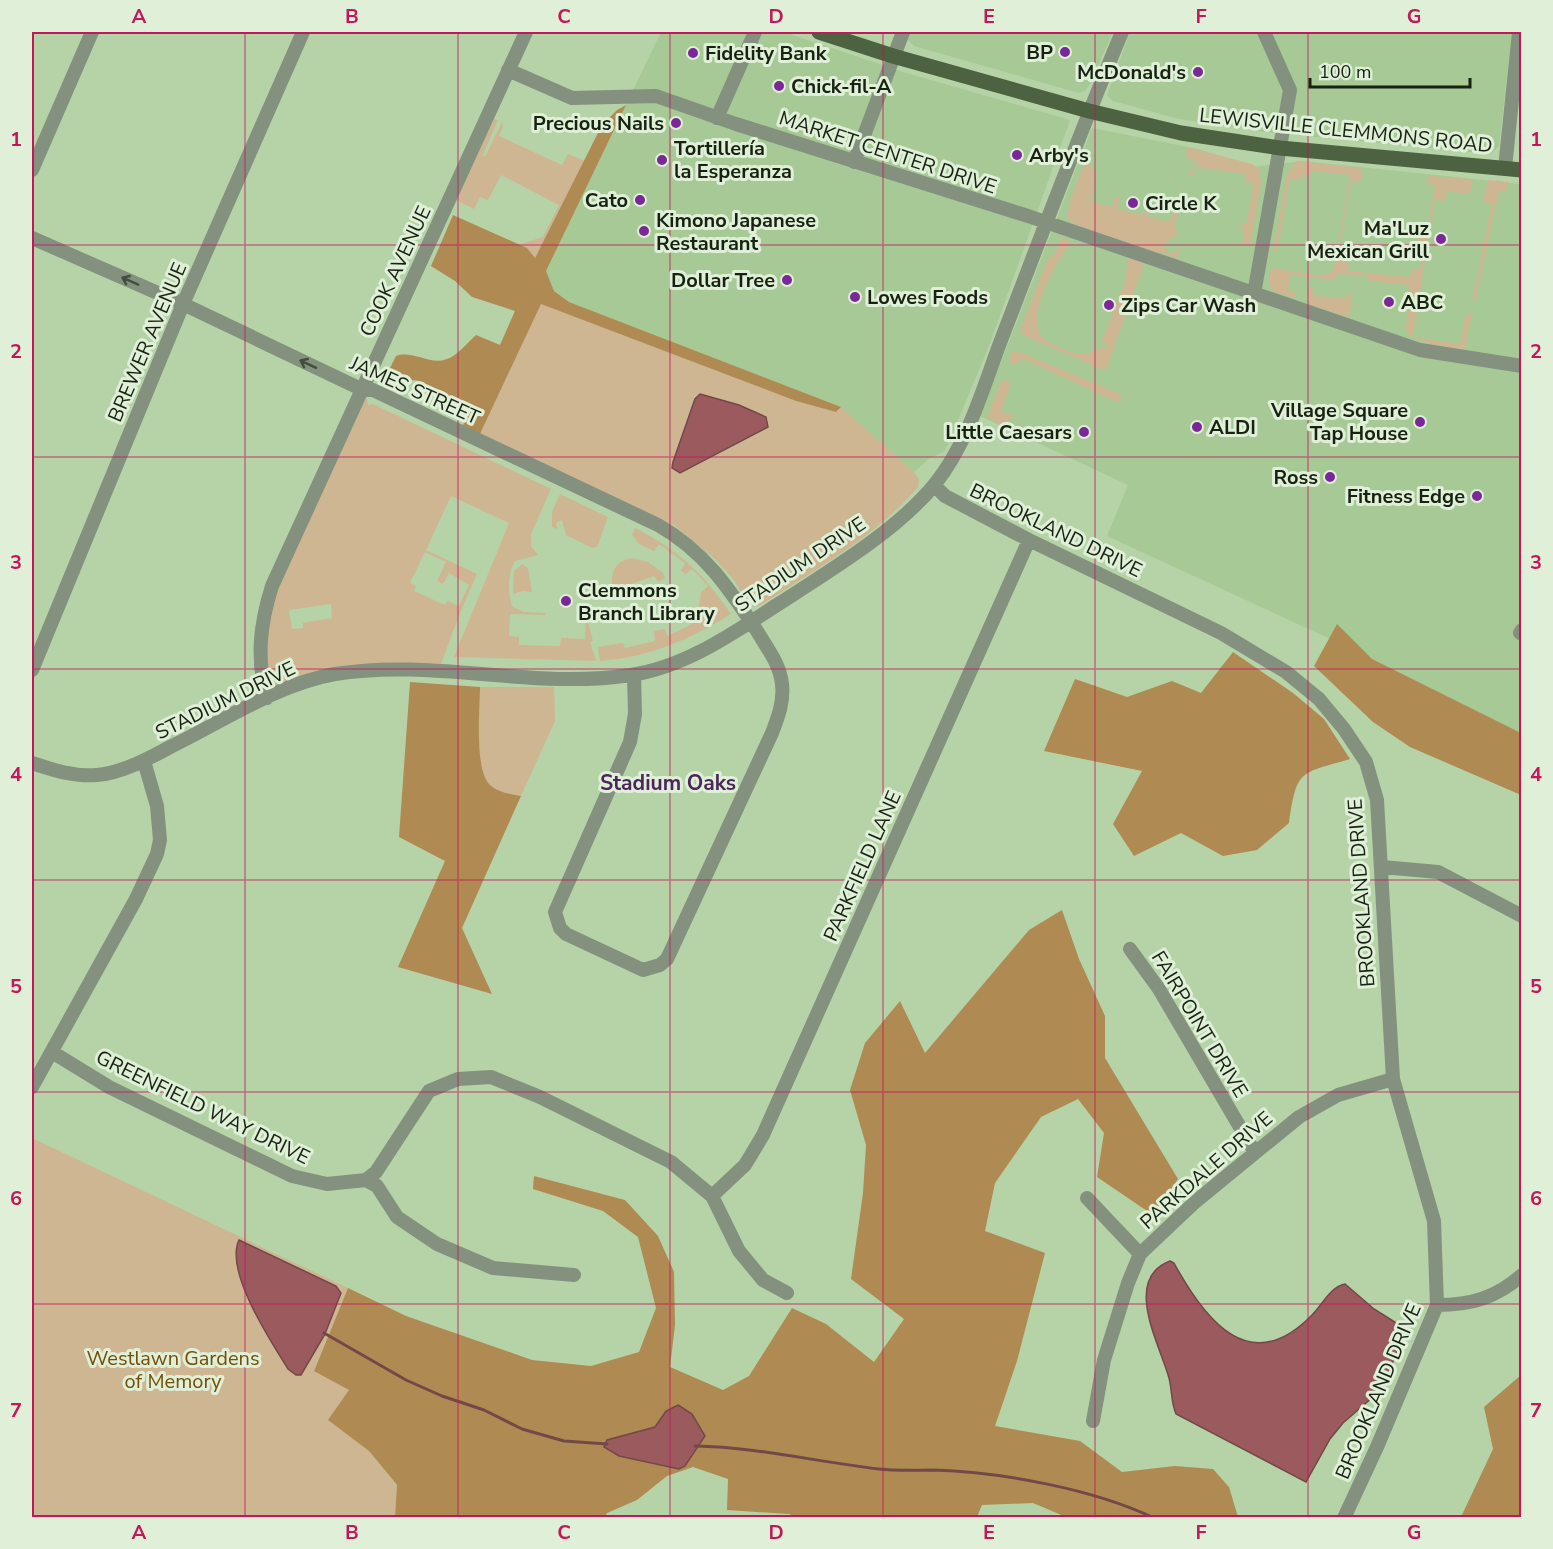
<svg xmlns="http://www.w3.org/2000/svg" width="1553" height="1549" viewBox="0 0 1553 1549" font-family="'Nunito Sans',sans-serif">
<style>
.built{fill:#a6c996}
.green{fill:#ceb693;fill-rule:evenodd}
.forest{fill:#b08a53}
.water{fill:#9b5a5e;stroke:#734947;stroke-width:1.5}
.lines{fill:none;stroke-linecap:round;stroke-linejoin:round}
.stream{stroke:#734947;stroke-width:3}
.minor{stroke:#84917e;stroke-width:14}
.major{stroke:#4c6241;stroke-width:15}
.oneway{stroke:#434e3d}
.grid{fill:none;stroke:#c2185b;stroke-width:1.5;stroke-opacity:0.55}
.poi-dot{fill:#7a2797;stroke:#dfefd8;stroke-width:2}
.labels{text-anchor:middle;stroke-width:6;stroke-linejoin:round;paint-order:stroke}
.poi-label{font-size:20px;font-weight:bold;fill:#172211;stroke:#dfefd8;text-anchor:start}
.street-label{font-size:20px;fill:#172211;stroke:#dfefd8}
.park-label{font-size:20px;fill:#744e06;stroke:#dfefd8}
.neighbourhood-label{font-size:21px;font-weight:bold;fill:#4c255b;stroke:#dfefd8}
.neatline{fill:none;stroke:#c2185b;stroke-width:2}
.grid-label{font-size:20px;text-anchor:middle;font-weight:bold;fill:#c2185b}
</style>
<rect width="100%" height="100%" fill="#b5d3a6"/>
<path class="built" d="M 661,32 L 784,32 L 906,73 L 1070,120 L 989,346 L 945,451 L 930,458 L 914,472 L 841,407 L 569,302 L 554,291 L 546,271 Z
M 908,32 L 1113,32 L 1090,84 L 1085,91 L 1079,93 L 914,46 L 907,39 Z
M 1130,32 L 1512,32 L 1499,146 L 1491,154 L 1264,132 L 1179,119 L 1113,101 L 1107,95 Z
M 1092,128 L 1198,149 L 1253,167 L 1303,161 L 1521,184 L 1521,733 L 1326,637 L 1107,536 L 1128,485 L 980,416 Z"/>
<path class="green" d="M 494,119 L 498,120 L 483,155 L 485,157 L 502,122 L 503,126 L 499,136 L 562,165 L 568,154 L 585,161 L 535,258 L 527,248 L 518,245 L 543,237 L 559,205 L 501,175 L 488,200 L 480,197 L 474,209 L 456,200 Z
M 1187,147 L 1252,164 L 1259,169 L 1261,183 L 1250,245 L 1243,244 L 1243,228 L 1237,229 L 1247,222 L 1253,186 L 1251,182 L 1245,184 L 1246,174 L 1195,167 L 1198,161 L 1195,160 L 1192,167 L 1195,177 L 1189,175 L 1193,163 L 1186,155 Z
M 1297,161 L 1362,168 L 1361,182 L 1351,182 L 1337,259 L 1349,263 L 1348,271 L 1410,277 L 1412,269 L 1420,270 L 1422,260 L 1415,258 L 1422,257 L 1424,247 L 1418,243 L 1417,238 L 1426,237 L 1435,186 L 1427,183 L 1428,176 L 1471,179 L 1472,189 L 1468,194 L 1447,191 L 1445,201 L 1435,199 L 1413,337 L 1460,344 L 1466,313 L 1472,314 L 1464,350 C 1451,348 1411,343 1406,330 L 1409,285 L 1369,281 L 1366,276 L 1337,274 L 1336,279 L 1332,280 L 1290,275 L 1288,289 L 1296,293 L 1295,298 L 1272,291 L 1268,279 L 1272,268 L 1322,276 L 1331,272 L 1334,268 L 1350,175 L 1314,171 L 1299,180 L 1290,179 L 1277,252 L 1274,250 L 1287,174 Z
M 1085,163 C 1102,169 1093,187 1090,201 L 1112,207 L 1115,197 L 1120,198 L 1117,209 L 1144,215 L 1146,207 L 1150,208 L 1148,217 L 1169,222 L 1183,188 L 1175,226 L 1177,235 L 1163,244 L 1169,254 L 1180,249 L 1180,255 L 1176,258 L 1160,252 L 1158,255 L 1080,227 L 1067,219 L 1071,197 Z
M 1488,180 L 1509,182 L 1506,191 L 1499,191 L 1475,301 L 1472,300 L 1492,204 L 1483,201 Z
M 1062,237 L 1068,240 L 1069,246 C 1056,261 1029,312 1039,332 C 1044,342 1056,346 1066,350 C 1080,356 1087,356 1100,347 L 1105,349 L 1107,345 L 1102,341 L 1125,282 L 1128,259 L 1130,257 L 1144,264 L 1107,367 L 1103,370 L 1025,336 L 1020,331 L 1047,261 L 1055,253 Z
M 1310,288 L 1314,289 L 1314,296 L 1348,298 L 1349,292 L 1352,291 L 1350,315 L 1347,317 L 1311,305 L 1307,298 Z
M 541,303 L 796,401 L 836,412 L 841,407 L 914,472 L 919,479 L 918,487 C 875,537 816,569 761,605 L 751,607 L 755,602 L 749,604 L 734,580 L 716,560 L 675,526 L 480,434 ZM 697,396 C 714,400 763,407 768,424 L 765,430 L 683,472 L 672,466 Z
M 1017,351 L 1120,394 L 1122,397 L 1120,401 L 1115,401 L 1021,358 L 1019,364 L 1013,364 L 1009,360 L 1012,352 Z
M 1006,380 L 1011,384 L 1001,411 L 1013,415 L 1007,428 L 987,417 L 1001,381 Z
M 367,398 L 368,405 L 373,404 L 551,489 L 531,534 L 531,546 L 538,555 L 515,561 C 508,571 507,596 513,607 L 524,612 L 545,613 L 545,615 L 510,614 L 509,636 L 519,637 L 519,645 L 560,646 L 561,638 L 585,639 L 586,616 L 593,641 L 590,642 L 596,661 L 454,657 L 509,523 L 451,496 L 426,550 L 477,574 L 460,613 L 441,664 L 301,677 L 269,687 L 265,658 L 272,601 L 365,399 ZM 425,552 L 446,562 L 437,581 L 443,584 L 449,573 L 469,585 L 459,606 L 448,601 L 445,605 L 414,591 L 416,586 L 410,583 ZM 331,604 L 332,618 L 303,623 L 303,628 L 292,629 L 289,610 Z
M 560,494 L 608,517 L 597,547 L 592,548 L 566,535 L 562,520 L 556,523 L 558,529 L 552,527 L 552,512 Z
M 635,528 C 677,549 705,575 731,614 C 689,640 650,657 600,661 L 598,647 L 623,643 L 625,648 L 655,641 L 654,631 L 664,629 L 668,636 L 692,624 L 689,616 L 699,606 L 701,592 L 708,586 L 692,569 L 686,574 L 681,571 L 685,563 L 659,544 L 654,551 L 639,544 L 632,535 Z
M 632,558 L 648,562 L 663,573 L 665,578 L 659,582 L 654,576 L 622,587 L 621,596 L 614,597 C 610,579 610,562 632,558 Z
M 522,564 L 528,568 L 532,592 L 523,591 L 513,594 L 514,571 Z
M 480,687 L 554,687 L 555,721 L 521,796 C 511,794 499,793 490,785 C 474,770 480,708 480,687 Z
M 32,1138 L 348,1288 L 314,1370 L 350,1390 L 329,1420 L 369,1451 L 397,1486 L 395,1517 L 32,1517 Z"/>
<path class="forest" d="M 626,105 L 546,271 L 554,291 L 569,302 L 841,407 L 836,412 L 796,401 L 541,304 L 480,434 L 463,425 L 469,412 C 460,407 450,403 442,397 C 420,381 424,377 393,383 L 388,372 L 396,356 C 414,350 430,366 447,359 C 457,356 468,342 476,335 L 500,345 L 515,311 L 472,297 L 455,281 L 431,266 L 453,215 L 527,248 L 535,258 L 602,125 L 617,110 Z
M 1337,624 L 1372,659 L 1521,733 L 1521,795 L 1410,747 L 1373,722 L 1314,666 Z
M 1233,652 L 1293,693 L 1324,719 L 1350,759 C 1299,774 1297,769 1289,823 L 1257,850 L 1223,856 L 1181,833 L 1134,856 L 1113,824 L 1142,771 L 1044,751 L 1075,679 L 1127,697 L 1172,681 L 1201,693 Z
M 410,682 L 480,687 C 480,708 474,770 490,785 C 499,793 511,794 521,796 L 462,928 L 492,994 L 398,967 L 445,861 L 399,837 Z
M 1062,910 L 1079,959 L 1105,1016 L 1105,1058 L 1178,1179 L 1153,1215 L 1097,1177 L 1104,1133 L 1078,1099 L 1041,1117 L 995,1183 L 985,1231 L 1045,1253 L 1017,1361 L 995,1426 L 1080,1441 L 1122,1472 L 1175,1466 L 1213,1469 L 1229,1487 L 1238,1517 L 1066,1517 L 1033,1503 L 982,1505 L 977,1517 L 796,1517 L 789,1514 L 727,1510 L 728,1479 L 693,1467 L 667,1476 L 637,1500 L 607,1513 L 605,1517 L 395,1517 L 397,1485 L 369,1451 L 328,1420 L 349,1390 L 314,1371 L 348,1288 L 406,1316 L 532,1360 L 591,1366 L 639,1352 L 656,1308 L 638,1237 L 603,1211 L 533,1189 L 534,1176 L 625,1200 L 658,1236 L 674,1272 L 675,1325 L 670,1367 L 723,1390 L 749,1376 L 792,1308 L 826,1324 L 874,1362 L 904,1319 L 851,1279 L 863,1193 L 866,1145 L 850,1090 L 865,1043 L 900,1001 L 925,1053 L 1029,930 Z
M 1521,1375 L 1521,1517 L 1461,1517 L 1493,1449 L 1484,1407 Z"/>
<path class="water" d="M 700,394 L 739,405 L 766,417 L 768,427 L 680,473 L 672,468 L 673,462 L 695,399 Z
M 239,1240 L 336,1286 L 341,1293 L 325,1334 L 301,1375 L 296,1375 L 288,1369 C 272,1343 224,1271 239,1240 Z
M 1170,1261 L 1174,1263 C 1205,1320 1250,1379 1312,1315 C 1323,1304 1330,1287 1345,1284 L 1374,1309 L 1401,1326 L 1402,1340 L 1381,1390 L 1343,1423 L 1330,1439 L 1306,1482 L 1176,1414 C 1171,1403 1172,1389 1169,1378 C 1160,1345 1122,1279 1170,1261 Z
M 678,1405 L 692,1414 L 705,1436 L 685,1466 L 679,1469 L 619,1456 L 604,1447 L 607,1440 L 655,1427 L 666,1411 Z"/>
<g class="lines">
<path class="stream" d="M 324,1333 L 406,1380 L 442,1396 L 484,1410 L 522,1429 L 564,1441 L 607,1444
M 695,1446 C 757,1447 817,1462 879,1469 C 897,1471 915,1470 934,1470 C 1001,1472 1093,1489 1154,1518"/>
<path class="minor" d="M 508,70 L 572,98 L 656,96 L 736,124 L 1028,216 L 1420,350 L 1522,366
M 717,118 L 755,32
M 854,162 L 903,32
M 1505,168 L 1519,32
M 32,170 L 92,32
M 32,238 L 183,304 L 361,389 L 373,390 L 658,525 C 704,551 729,588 757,631 C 767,648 780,664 782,684 C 784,702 778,717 772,733 L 667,959 L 660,965 L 643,970 L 566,934 L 560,928 L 555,912 L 630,742 L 635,714 L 634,675
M 1254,294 L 1290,90 L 1264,32
M 934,485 L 945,496 L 1029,540 L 1221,633 L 1286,672 L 1319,699 L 1344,729 L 1366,762 L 1377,800 L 1393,1079 L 1434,1221 L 1437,1305 L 1377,1447 L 1344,1518
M 1520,633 L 1522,630
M 32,670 L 183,304 L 303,32
M 267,698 C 256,659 260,624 272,586 L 526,32
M 32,763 C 53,770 74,777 97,775 C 122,773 150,758 172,746 C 223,721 278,684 335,674 C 433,658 533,690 631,675 C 685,667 732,634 777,605 C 828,572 898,530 935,484 C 969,442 984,384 1003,335 C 1042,234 1080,132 1122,32
M 1382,867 L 1438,872 L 1522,916
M 1130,949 L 1159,989 L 1254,1151
M 52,1052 L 109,1087 L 292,1176 L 327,1184 L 366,1180 L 376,1172 L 429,1091 L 458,1079 L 491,1077 L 540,1097 L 671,1162 L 712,1196 L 739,1251 L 763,1280 L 787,1293
M 32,1087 L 136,899 L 157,854 L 160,840 L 157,806 L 144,761
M 366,1180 L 377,1186 L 397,1217 L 437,1244 L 493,1268 L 574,1275
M 712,1196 L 745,1165 L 763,1135 L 1029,540
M 1087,1198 L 1140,1254
M 1437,1305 C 1471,1305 1496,1298 1522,1275
M 1093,1421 L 1104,1360 L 1128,1283 L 1140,1254 L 1195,1202 L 1299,1117 L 1338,1095 L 1393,1079"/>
<path class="major" d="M 819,32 L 893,56 L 1089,111 L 1181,133 L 1280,148 L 1522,170"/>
</g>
<defs><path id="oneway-shaft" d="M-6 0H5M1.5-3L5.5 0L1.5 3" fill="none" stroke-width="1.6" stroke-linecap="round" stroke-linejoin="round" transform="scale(1.5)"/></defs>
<g class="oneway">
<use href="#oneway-shaft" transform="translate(130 281) rotate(-156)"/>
<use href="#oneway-shaft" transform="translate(308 364) rotate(-155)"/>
</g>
<path class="grid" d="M 245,32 L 245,1518M 458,32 L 458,1518M 670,32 L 670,1518M 883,32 L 883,1518M 1095,32 L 1095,1518M 1308,32 L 1308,1518M 32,245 L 1522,245M 32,457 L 1522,457M 32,669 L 1522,669M 32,880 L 1522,880M 32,1092 L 1522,1092M 32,1304 L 1522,1304"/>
<g class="poi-dot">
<circle cx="1065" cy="52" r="6"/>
<circle cx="693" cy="53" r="6"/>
<circle cx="1198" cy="72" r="6"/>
<circle cx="779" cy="86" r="6"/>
<circle cx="676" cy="123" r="6"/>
<circle cx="1017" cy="155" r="6"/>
<circle cx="662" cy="160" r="6"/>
<circle cx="640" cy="200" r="6"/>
<circle cx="1133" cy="203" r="6"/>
<circle cx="644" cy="231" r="6"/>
<circle cx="1441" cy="239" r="6"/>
<circle cx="787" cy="280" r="6"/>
<circle cx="855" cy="297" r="6"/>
<circle cx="1389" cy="302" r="6"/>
<circle cx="1109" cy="305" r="6"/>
<circle cx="1420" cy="422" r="6"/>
<circle cx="1197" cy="427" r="6"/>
<circle cx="1084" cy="432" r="6"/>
<circle cx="1330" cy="477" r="6"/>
<circle cx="1477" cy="496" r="6"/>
<circle cx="566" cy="601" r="6"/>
</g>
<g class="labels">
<g class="poi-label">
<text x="1053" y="59" text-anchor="end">BP</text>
<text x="705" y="60">Fidelity Bank</text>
<text x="1186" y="79" text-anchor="end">McDonald's</text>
<text x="791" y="93">Chick-fil-A</text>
<text x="664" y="130" text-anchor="end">Precious Nails</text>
<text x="674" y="155">Tortillería<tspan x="674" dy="23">la Esperanza</tspan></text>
<text x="1029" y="162">Arby's</text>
<text x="628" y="207" text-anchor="end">Cato</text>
<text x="1145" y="210">Circle K</text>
<text x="656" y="227">Kimono Japanese<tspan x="656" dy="23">Restaurant</tspan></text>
<text x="1429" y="235" text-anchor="end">Ma'Luz<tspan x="1429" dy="23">Mexican Grill</tspan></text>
<text x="775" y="287" text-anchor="end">Dollar Tree</text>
<text x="867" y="304">Lowes Foods</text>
<text x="1401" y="309">ABC</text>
<text x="1121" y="312">Zips Car Wash</text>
<text x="1408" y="417" text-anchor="end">Village Square<tspan x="1408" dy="23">Tap House</tspan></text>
<text x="1209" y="434">ALDI</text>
<text x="1072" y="439" text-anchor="end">Little Caesars</text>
<text x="1318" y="484" text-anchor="end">Ross</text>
<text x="1465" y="503" text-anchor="end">Fitness Edge</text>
<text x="578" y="597">Clemmons<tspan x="578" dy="23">Branch Library</tspan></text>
</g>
<g class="street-label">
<text transform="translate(1346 130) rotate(6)" y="7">LEWISVILLE CLEMMONS ROAD</text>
<text transform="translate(888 152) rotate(18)" y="7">MARKET CENTER DRIVE</text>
<text transform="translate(395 271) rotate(-65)" y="7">COOK AVENUE</text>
<text transform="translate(147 342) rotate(-67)" y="7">BREWER AVENUE</text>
<text transform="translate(415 390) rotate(24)" y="7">JAMES STREET</text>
<text transform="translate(1056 530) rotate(26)" y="7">BROOKLAND DRIVE</text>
<text transform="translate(800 564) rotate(-34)" y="7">STADIUM DRIVE</text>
<text transform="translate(225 700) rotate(-26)" y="7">STADIUM DRIVE</text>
<text transform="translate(862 866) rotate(-66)" y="7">PARKFIELD LANE</text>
<text transform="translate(1361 893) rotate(-94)" y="7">BROOKLAND DRIVE</text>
<text transform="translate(1200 1024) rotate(59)" y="7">FAIRPOINT DRIVE</text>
<text transform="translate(203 1107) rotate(26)" y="7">GREENFIELD WAY DRIVE</text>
<text transform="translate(1206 1170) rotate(-41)" y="7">PARKDALE DRIVE</text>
<text transform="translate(1378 1391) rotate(-67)" y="7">BROOKLAND DRIVE</text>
</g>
<g class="park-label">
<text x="173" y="1365">Westlawn Gardens<tspan x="173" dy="23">of Memory</tspan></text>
</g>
<g class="neighbourhood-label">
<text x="668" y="790">Stadium Oaks</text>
</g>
</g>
<rect width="1553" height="1549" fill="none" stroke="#dfefd8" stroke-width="66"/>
<path d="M1310 78v9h160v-9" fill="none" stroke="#172211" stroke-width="3"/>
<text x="1319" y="78" font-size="18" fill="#172211" stroke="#dfefd8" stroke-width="4.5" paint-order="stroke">100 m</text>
<rect x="33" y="33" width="1487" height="1483" class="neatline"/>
<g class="grid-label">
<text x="139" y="23">A</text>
<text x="352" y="23">B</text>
<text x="564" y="23">C</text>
<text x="776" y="23">D</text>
<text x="989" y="23">E</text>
<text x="1201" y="23">F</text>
<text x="1414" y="23">G</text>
<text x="16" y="146">1</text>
<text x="1536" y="146">1</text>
<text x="16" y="358">2</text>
<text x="1536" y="358">2</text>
<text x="16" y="569">3</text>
<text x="1536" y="569">3</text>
<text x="16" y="781">4</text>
<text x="1536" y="781">4</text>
<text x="16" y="993">5</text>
<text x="1536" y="993">5</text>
<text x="16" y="1205">6</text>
<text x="1536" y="1205">6</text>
<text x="16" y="1417">7</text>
<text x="1536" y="1417">7</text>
<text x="139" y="1539">A</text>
<text x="352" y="1539">B</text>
<text x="564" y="1539">C</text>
<text x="776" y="1539">D</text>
<text x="989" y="1539">E</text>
<text x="1201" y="1539">F</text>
<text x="1414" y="1539">G</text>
</g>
</svg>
